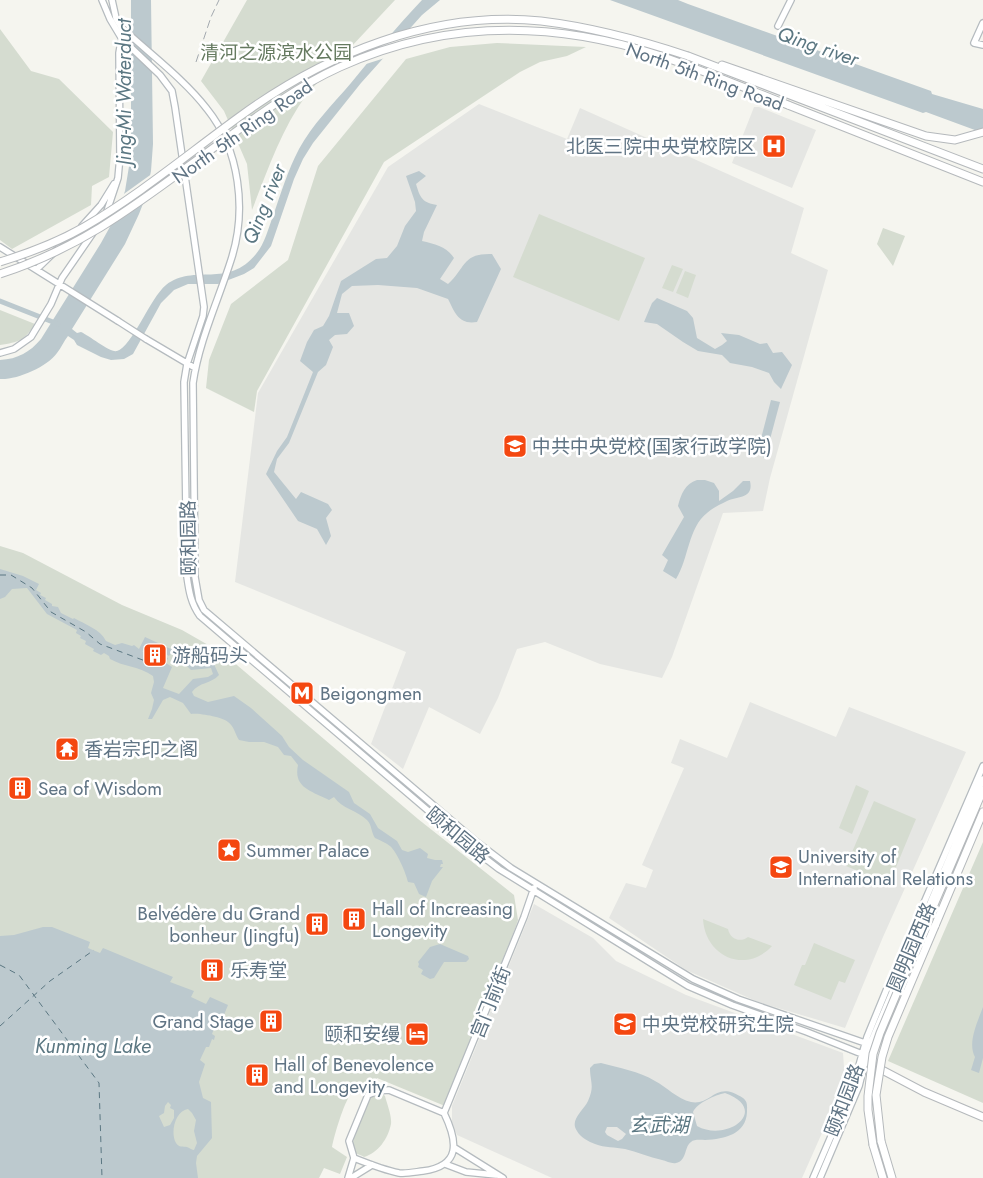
<svg xmlns="http://www.w3.org/2000/svg" width="983" height="1178" viewBox="0 0 983 1178" font-family="Jost,'Noto Sans SC',sans-serif">
<style>
.built{fill:#e5e6e3}
.green{fill:#d5dcd0}
.water{fill:#bcc9ce;fill-rule:evenodd}
.pier{fill:#f5f5ef}
.lines{fill:none;stroke-linecap:round;stroke-linejoin:round}
.canal{stroke:#bcc9ce;stroke-width:5}
.ferry{stroke:#5b7782;stroke-width:1;stroke-dasharray:6 5;stroke-linecap:butt}
.secondary-casing{stroke:#b5bbbf;stroke-width:8}
.highway-casing{stroke:#b5b9bc;stroke-width:9}
.secondary{stroke:#fff;stroke-width:5.5}
.highway{stroke:#fff;stroke-width:7}
.rail{stroke:#a3a9af;stroke-width:1;stroke-dasharray:8 4;stroke-linecap:butt}
.secondary-bridge-casing{stroke:#b5bbbf;stroke-width:8;stroke-linecap:butt}
.highway-bridge-casing{stroke:#b5b9bc;stroke-width:9;stroke-linecap:butt}
.secondary-bridge{stroke:#fff;stroke-width:5.5}
.highway-bridge{stroke:#fff;stroke-width:7}
.labels{text-anchor:middle;stroke-width:5;stroke-linejoin:round;paint-order:stroke}
.park-label{font-size:19px;fill:#657a60;stroke:#fff}
.street-label{font-size:19px;fill:#607484;stroke:#fff}
.poi-label{font-size:19px;fill:#607484;stroke:#fff;text-anchor:start}
.water-label{font-size:20px;font-style:italic;fill:#5b7782;stroke:#fff}
</style>
<rect width="100%" height="100%" fill="#f5f5ef"/>
<path class="built" d="M 479,104 L 567,139 L 580,108 L 804,208 L 791,253 L 828,270 L 770,478 L 763,511 L 723,513 L 672,657 L 662,678 L 600,664 L 545,642 L 517,649 L 498,698 L 480,734 L 429,707 L 403,769 L 371,744 L 406,652 L 235,582 L 258,393 L 388,167 Z
M 754,107 L 759,107 L 816,130 L 792,188 L 732,163 Z
M 750,702 L 836,737 L 849,707 L 966,752 L 883,937 L 845,1028 L 758,1002 L 686,970 L 609,918 L 626,883 L 646,888 L 653,870 L 642,865 L 684,768 L 671,763 L 680,739 L 727,758 Z
M 534,904 L 593,938 L 616,961 L 686,995 L 843,1053 L 845,1081 L 802,1178 L 552,1178 L 457,1135 L 452,1122 L 452,1106 Z"/>
<path class="green" d="M 247,0 L 395,0 L 307,94 C 281,130 268,169 252,210 L 247,164 L 224,111 L 201,81 Z
M 0,29 L 31,71 L 59,79 L 113,132 L 109,177 L 92,186 L 91,205 L 12,249 L 0,240 Z
M 497,43 L 586,47 L 567,56 L 540,62 L 520,72 L 384,162 L 257,391 L 254,412 L 206,388 L 209,360 L 231,304 L 288,260 L 318,166 L 406,59 L 450,47 Z
M 539,214 L 645,258 L 619,321 L 513,277 Z
M 883,228 L 905,236 L 893,266 L 877,244 Z
M 672,265 L 683,269 L 673,292 L 662,288 Z
M 685,271 L 696,275 L 688,298 L 676,293 Z
M 0,310 L 35,324 C 24,341 19,342 0,345 Z
M 0,546 L 23,553 L 122,605 L 182,630 L 224,654 L 418,819 L 514,895 L 518,920 L 516,926 L 445,1106 L 377,1078 L 374,1086 C 366,1086 357,1088 351,1094 C 344,1102 334,1136 332,1147 L 347,1157 L 340,1174 L 324,1168 L 319,1178 L 0,1178 Z
M 856,785 L 869,791 L 852,834 L 839,828 Z
M 874,801 L 916,819 L 889,884 L 846,866 Z
M 983,842 L 983,1103 L 888,1061 Z
M 703,919 L 728,929 C 730,939 740,943 748,937 L 772,946 C 745,975 705,956 703,919 Z
M 814,943 L 855,960 L 845,983 L 839,981 L 831,1000 L 794,985 L 802,965 L 805,965 Z
M 382,1093 L 385,1096 C 387,1104 392,1116 391,1124 C 388,1139 378,1153 364,1157 C 363,1156 357,1154 356,1153 C 346,1143 365,1110 370,1098 Z"/>
<path class="water" d="M 131,0 L 151,0 L 153,144 L 151,171 L 146,196 L 139,214 L 125,244 L 72,329 L 77,333 L 81,332 C 90,336 110,353 117,351 C 132,347 150,298 166,285 C 194,263 228,289 256,254 C 265,243 268,229 273,216 C 281,193 288,170 299,149 C 312,125 333,104 351,83 C 374,55 397,26 422,0 L 440,0 L 422,15 L 361,83 L 313,143 L 303,159 L 294,179 L 271,246 L 254,268 L 244,274 L 218,284 L 188,284 L 174,290 L 161,303 L 133,354 L 124,359 L 111,360 L 101,357 L 77,345 L 74,340 L 68,336 C 64,341 61,348 57,353 C 47,367 17,380 0,379 L 0,360 C 18,359 30,352 41,339 L 101,243 L 117,214 L 125,191 L 131,154 Z
M 610,0 L 678,0 L 688,4 L 931,91 L 932,94 L 983,109 L 983,133 L 926,112 L 923,113 Z
M 419,171 L 426,176 L 416,184 C 420,198 423,203 437,205 L 424,232 L 422,241 C 435,244 447,247 454,258 L 440,279 L 448,284 C 466,268 462,253 492,254 L 501,269 L 477,322 C 459,325 455,313 448,299 L 417,288 L 378,285 L 352,286 L 342,294 L 337,313 L 349,313 L 354,326 L 347,334 L 335,335 L 329,340 L 333,347 L 326,365 L 318,372 L 289,443 L 277,459 L 274,472 L 296,499 L 301,492 L 328,504 L 332,510 L 326,518 L 331,536 L 326,545 L 317,529 L 298,521 L 266,474 L 277,451 L 287,437 L 313,372 L 300,361 L 307,342 L 314,330 L 323,326 L 329,316 L 341,281 L 376,259 L 387,258 L 397,246 L 405,226 L 416,211 L 415,202 L 406,176 Z
M 657,298 L 687,311 L 693,318 L 697,338 L 715,349 L 722,345 L 727,341 L 721,333 L 739,335 L 760,344 L 767,343 L 773,353 L 782,352 L 792,365 L 781,389 L 774,382 L 769,373 L 752,367 L 730,363 L 722,355 L 698,351 L 683,342 L 657,324 L 644,322 L 652,303 Z
M 771,400 L 780,402 L 765,458 L 757,454 Z
M 697,480 L 705,480 L 714,483 L 719,491 L 719,501 L 733,491 L 743,481 L 750,481 C 754,499 738,496 727,501 C 721,504 712,508 707,513 C 688,528 689,558 676,579 L 663,571 L 668,560 L 662,555 L 684,517 L 678,506 C 681,494 685,484 697,480 Z
M 0,569 L 23,576 L 39,584 L 36,590 L 41,593 L 40,595 L 46,598 L 45,600 L 52,604 L 52,606 L 58,607 L 61,613 L 73,619 L 74,618 C 86,625 100,629 106,641 L 115,645 L 122,643 L 132,646 L 134,645 L 139,649 L 145,637 L 171,649 L 172,648 L 174,651 L 176,647 L 192,650 L 207,657 L 208,662 L 212,660 L 219,675 C 211,684 199,682 192,692 L 194,696 L 208,702 L 234,696 L 251,708 L 282,736 L 289,747 L 303,760 L 349,792 L 354,803 L 370,814 L 378,828 L 397,841 L 402,850 L 408,852 L 420,848 L 428,854 L 427,858 L 435,860 L 442,860 L 443,864 L 441,864 L 440,867 L 443,867 L 432,881 L 426,897 L 419,894 L 414,883 L 408,882 C 406,873 397,852 390,846 C 386,843 380,840 375,838 C 371,832 372,825 367,820 C 357,810 342,809 334,797 L 329,800 C 312,791 293,788 298,765 L 291,756 L 284,755 L 278,747 L 264,742 L 249,742 L 239,740 C 235,734 234,726 228,722 C 222,717 199,713 191,714 L 183,703 L 170,697 L 163,700 L 152,719 L 148,719 L 152,709 L 154,700 L 151,693 L 154,682 L 153,676 C 139,666 124,667 110,659 L 109,656 L 104,653 L 101,655 L 93,651 L 94,649 L 85,644 L 86,641 L 80,638 L 81,636 L 76,633 L 77,630 L 47,614 L 27,588 L 12,589 L 5,597 L 0,599 ZM 148,646 L 156,650 L 157,648 L 169,656 L 172,652 L 181,657 L 186,665 L 191,670 L 211,668 L 213,674 L 208,677 L 193,679 L 179,694 L 163,688 L 172,667 L 166,663 L 168,658 L 163,656 L 161,659 L 157,657 L 154,662 L 152,661 L 154,656 L 153,657 L 149,655 L 147,659 L 145,658 L 146,654 L 142,651 L 145,651 Z
M 43,927 L 52,927 L 90,942 L 88,948 L 100,953 L 103,948 L 173,977 L 170,982 L 194,991 L 191,997 L 206,1004 L 210,997 L 228,1005 L 219,1027 L 215,1026 L 212,1034 L 215,1036 L 214,1040 L 212,1039 L 209,1047 L 206,1047 L 200,1060 L 205,1064 L 199,1082 L 203,1098 L 211,1102 L 212,1138 L 197,1156 L 196,1163 L 198,1178 L 0,1178 L 0,936 L 14,935 ZM 168,1102 L 171,1105 L 170,1108 L 174,1110 L 174,1118 L 170,1125 L 164,1127 L 159,1116 L 164,1113 L 165,1106 ZM 188,1109 L 192,1113 L 196,1120 L 194,1131 L 197,1143 L 194,1150 C 192,1150 190,1148 187,1147 C 183,1146 179,1148 176,1143 C 170,1133 175,1111 188,1109 Z
M 440,944 L 468,956 L 469,959 L 466,962 L 444,962 L 434,978 L 430,979 L 421,974 L 423,970 L 418,967 L 419,964 L 418,962 L 430,947 Z
M 983,1007 L 983,1058 L 979,1073 L 971,1070 L 975,1057 C 967,1043 978,1021 983,1007 Z
M 601,1063 C 619,1068 639,1071 655,1081 C 667,1087 677,1099 691,1102 C 712,1106 715,1079 743,1098 C 748,1102 747,1106 747,1112 C 746,1134 725,1139 705,1140 C 701,1140 694,1139 691,1142 C 684,1147 687,1161 676,1163 C 672,1164 666,1161 662,1160 C 649,1157 637,1152 625,1149 C 615,1147 605,1148 595,1144 C 589,1142 580,1137 577,1131 C 569,1120 584,1110 588,1101 C 595,1086 590,1082 590,1068 L 594,1064 ZM 725,1093 C 771,1110 727,1143 697,1126 L 693,1112 C 697,1103 715,1095 725,1093 ZM 607,1127 L 617,1127 L 626,1134 L 622,1139 L 618,1141 L 607,1135 L 605,1132 Z"/>
<path class="pier" d="M 410,32 L 388,57 L 363,65 L 386,38 Z
M 153,173 L 148,196 L 107,227 L 115,213 L 121,196 Z"/>
<g class="lines">
<path class="canal" d="M 0,301 L 58,324"/>
<path class="ferry" d="M 0,575 L 11,575 L 32,588 L 51,612 L 86,632 L 100,644 L 148,662 L 151,656
M 0,965 L 19,975 L 99,1083 L 102,1178
M 0,1026 L 50,981 L 94,950"/>
<g class="secondary-casing">
<path id="secondary" d="M 102,0 L 110,19 L 122,39 L 160,75 L 172,91 L 175,107 L 204,307 L 203,316 L 187,364 L 184,382 L 187,577 C 189,591 191,604 200,616 L 473,849 L 499,869 L 688,986 L 732,1005 L 807,1032 L 862,1054
M 112,0 L 116,18 L 122,28 C 149,53 185,80 207,109 C 240,150 247,211 231,260 C 218,301 199,341 193,383 L 195,577 L 199,600 L 204,610 L 478,843 L 511,868 L 693,979 L 738,999 L 865,1043
M 983,23 L 974,43 L 983,45
M 778,26 L 791,0
M 82,226 L 101,205 L 114,184
M 0,247 L 118,321
M 37,269 L 72,235
M 146,339 L 195,368
M 0,353 L 14,349 L 31,337 L 51,304 L 62,278 L 106,214 L 118,178 L 120,156 L 119,53 L 122,36
M 389,1090 L 444,1113 C 458,1142 461,1166 423,1171 C 415,1172 406,1174 399,1173 C 384,1170 369,1164 354,1158 L 349,1141 L 368,1095 L 377,1091 Z
M 444,1113 L 524,917 L 534,888
M 455,1148 L 503,1178
M 445,1164 L 466,1172 L 496,1175
M 348,1178 L 354,1158
M 351,1178 L 372,1165
M 813,1178 L 854,1083 L 867,1037 L 888,986 L 983,766
M 820,1178 L 859,1086 L 868,1049 L 983,779"/>
</g>
<g class="highway-casing">
<path id="highway" d="M 688,56 L 983,169
M 722,65 L 926,136 L 955,140 L 983,132
M 788,105 L 983,182
M 927,921 L 983,790
M 935,926 L 983,812
M 865,1061 L 924,1092 L 983,1117
M 881,1141 L 892,1178
M 873,1145 L 883,1178"/>
</g>
<use href="#secondary" class="secondary"/>
<use href="#highway" class="highway"/>
<path class="rail" d="M 196,62 L 211,17 L 219,0"/>
<g class="secondary-bridge-casing">
<path id="secondary-bridge" d="M 118,321 L 146,339"/>
</g>
<g class="highway-bridge-casing">
<path id="highway-bridge" d="M 0,262 C 29,253 58,242 84,227 C 139,195 188,154 239,117 C 325,54 432,10 541,21 C 591,27 640,40 688,56
M 0,274 C 90,245 148,195 223,141 C 260,114 298,86 340,67 C 444,20 550,20 658,55 C 702,70 745,88 788,105
M 881,1141 L 876,1095 L 882,1057 L 888,1037 L 935,926
M 873,1145 L 868,1110 L 868,1096 L 873,1054 L 880,1033 L 927,921"/>
</g>
<use href="#secondary-bridge" class="secondary-bridge"/>
<use href="#highway-bridge" class="highway-bridge"/>
</g>
<defs>
<g id="hospital-square" transform="scale(1.25)"><rect x="-9" y="-9" width="18" height="18" rx="4" fill="#f44710" stroke="#fff"/><path d="M-5-5h3v3.5h4V-5h3V5h-3V1.5h-4V5h-3Z" fill="#fff"/></g>
<g id="university-square" transform="scale(1.25)"><rect x="-9" y="-9" width="18" height="18" rx="4" fill="#f44710" stroke="#fff"/><path d="M0-5L7-2L0 1L-7-2ZM-4 1L0 2.5L4 1V4Q0 6-4 4Z" fill="#fff"/></g>
<g id="building-square" transform="scale(1.25)"><rect x="-9" y="-9" width="18" height="18" rx="4" fill="#f44710" stroke="#fff"/><path d="M-4-6H4V6H1V3H-1V6H-4ZM-2.5-4.3h1.7v1.8h-1.7ZM.8-4.3h1.7v1.8H.8ZM-2.5-1h1.7V.8h-1.7ZM.8-1h1.7V.8H.8Z" fill="#fff"/></g>
<g id="metro-square" transform="scale(1.25)"><rect x="-9" y="-9" width="18" height="18" rx="4" fill="#f44710" stroke="#fff"/><path d="M-5.5 5V-5H-3L0 0L3-5H5.5V5H3V-.5L0 4L-3-.5V5Z" fill="#fff"/></g>
<g id="temple-square" transform="scale(1.25)"><rect x="-9" y="-9" width="18" height="18" rx="4" fill="#f44710" stroke="#fff"/><path d="M0-6L5-2H3V0L6.5 2.5H4V6H1.5V3h-3V6H-4V2.5H-6.5L-3 0V-2H-5Z" fill="#fff"/></g>
<g id="sight-square" transform="scale(1.25)"><rect x="-9" y="-9" width="18" height="18" rx="4" fill="#f44710" stroke="#fff"/><path d="M0-6L1.8-2.2L6-1.7L2.9 1.2L3.7 5.4L0 3.3L-3.7 5.4L-2.9 1.2L-6-1.7L-1.8-2.2Z" fill="#fff"/></g>
<g id="hotel-square" transform="scale(1.25)"><rect x="-9" y="-9" width="18" height="18" rx="4" fill="#f44710" stroke="#fff"/><path d="M-6-4.5h1.5V1H6V5H4.5V3h-9V5H-6ZM-4 0a1.8 1.8 0 1 1 3.6 0ZM.5 0V-2.5h3Q6-2.5 6 0Z" fill="#fff"/></g>
</defs>
<g fill-rule="evenodd">
<use href="#hospital-square" x="774" y="146"/>
<use href="#university-square" x="515" y="446"/>
<use href="#building-square" x="155" y="655"/>
<use href="#metro-square" x="302" y="693"/>
<use href="#temple-square" x="67" y="749"/>
<use href="#building-square" x="20" y="788"/>
<use href="#sight-square" x="229" y="850"/>
<use href="#university-square" x="781" y="867"/>
<use href="#building-square" x="354" y="919"/>
<use href="#building-square" x="317" y="924"/>
<use href="#building-square" x="212" y="970"/>
<use href="#building-square" x="271" y="1021"/>
<use href="#university-square" x="625" y="1024"/>
<use href="#hotel-square" x="417" y="1034"/>
<use href="#building-square" x="257" y="1075"/>
</g>
<g class="labels">
<g class="park-label">
<text x="276" y="59">清河之源滨水公园</text>
</g>
<g class="street-label">
<text transform="translate(705 76) rotate(20)" y="7">North 5th Ring Road</text>
<text transform="translate(242 131) rotate(-35)" y="7">North 5th Ring Road</text>
<text transform="translate(188 538) rotate(-91)" y="7">颐和园路</text>
<text transform="translate(458 835) rotate(40)" y="7">颐和园路</text>
<text transform="translate(911 947) rotate(-67)" y="7">圆明园西路</text>
<text transform="translate(490 1002) rotate(-68)" y="7">宫门前街</text>
<text transform="translate(844 1100) rotate(-69)" y="7">颐和园路</text>
</g>
<g class="poi-label">
<text x="756" y="153" text-anchor="end">北医三院中央党校院区</text>
<text x="532" y="453">中共中央党校(国家行政学院)</text>
<text x="172" y="662">游船码头</text>
<text x="320" y="700">Beigongmen</text>
<text x="84" y="756">香岩宗印之阁</text>
<text x="38" y="795">Sea of Wisdom</text>
<text x="246" y="857">Summer Palace</text>
<text x="798" y="863">University of<tspan x="798" dy="22">International Relations</tspan></text>
<text x="372" y="915">Hall of Increasing<tspan x="372" dy="22">Longevity</tspan></text>
<text x="300" y="920" text-anchor="end">Belvédère du Grand<tspan x="300" dy="22">bonheur (Jingfu)</tspan></text>
<text x="230" y="977">乐寿堂</text>
<text x="254" y="1028" text-anchor="end">Grand Stage</text>
<text x="642" y="1031">中央党校研究生院</text>
<text x="400" y="1041" text-anchor="end">颐和安缦</text>
<text x="274" y="1071">Hall of Benevolence<tspan x="274" dy="22">and Longevity</tspan></text>
</g>
<g class="water-label">
<text transform="translate(818 46) rotate(19)" y="7">Qing river</text>
<text transform="translate(124 92) rotate(-90)" y="7">Jing-Mi Waterduct</text>
<text transform="translate(264 204) rotate(-68)" y="7">Qing river</text>
<text x="93" y="1053">Kunming Lake</text>
<text x="659" y="1132">玄武湖</text>
</g>
</g>
</svg>
